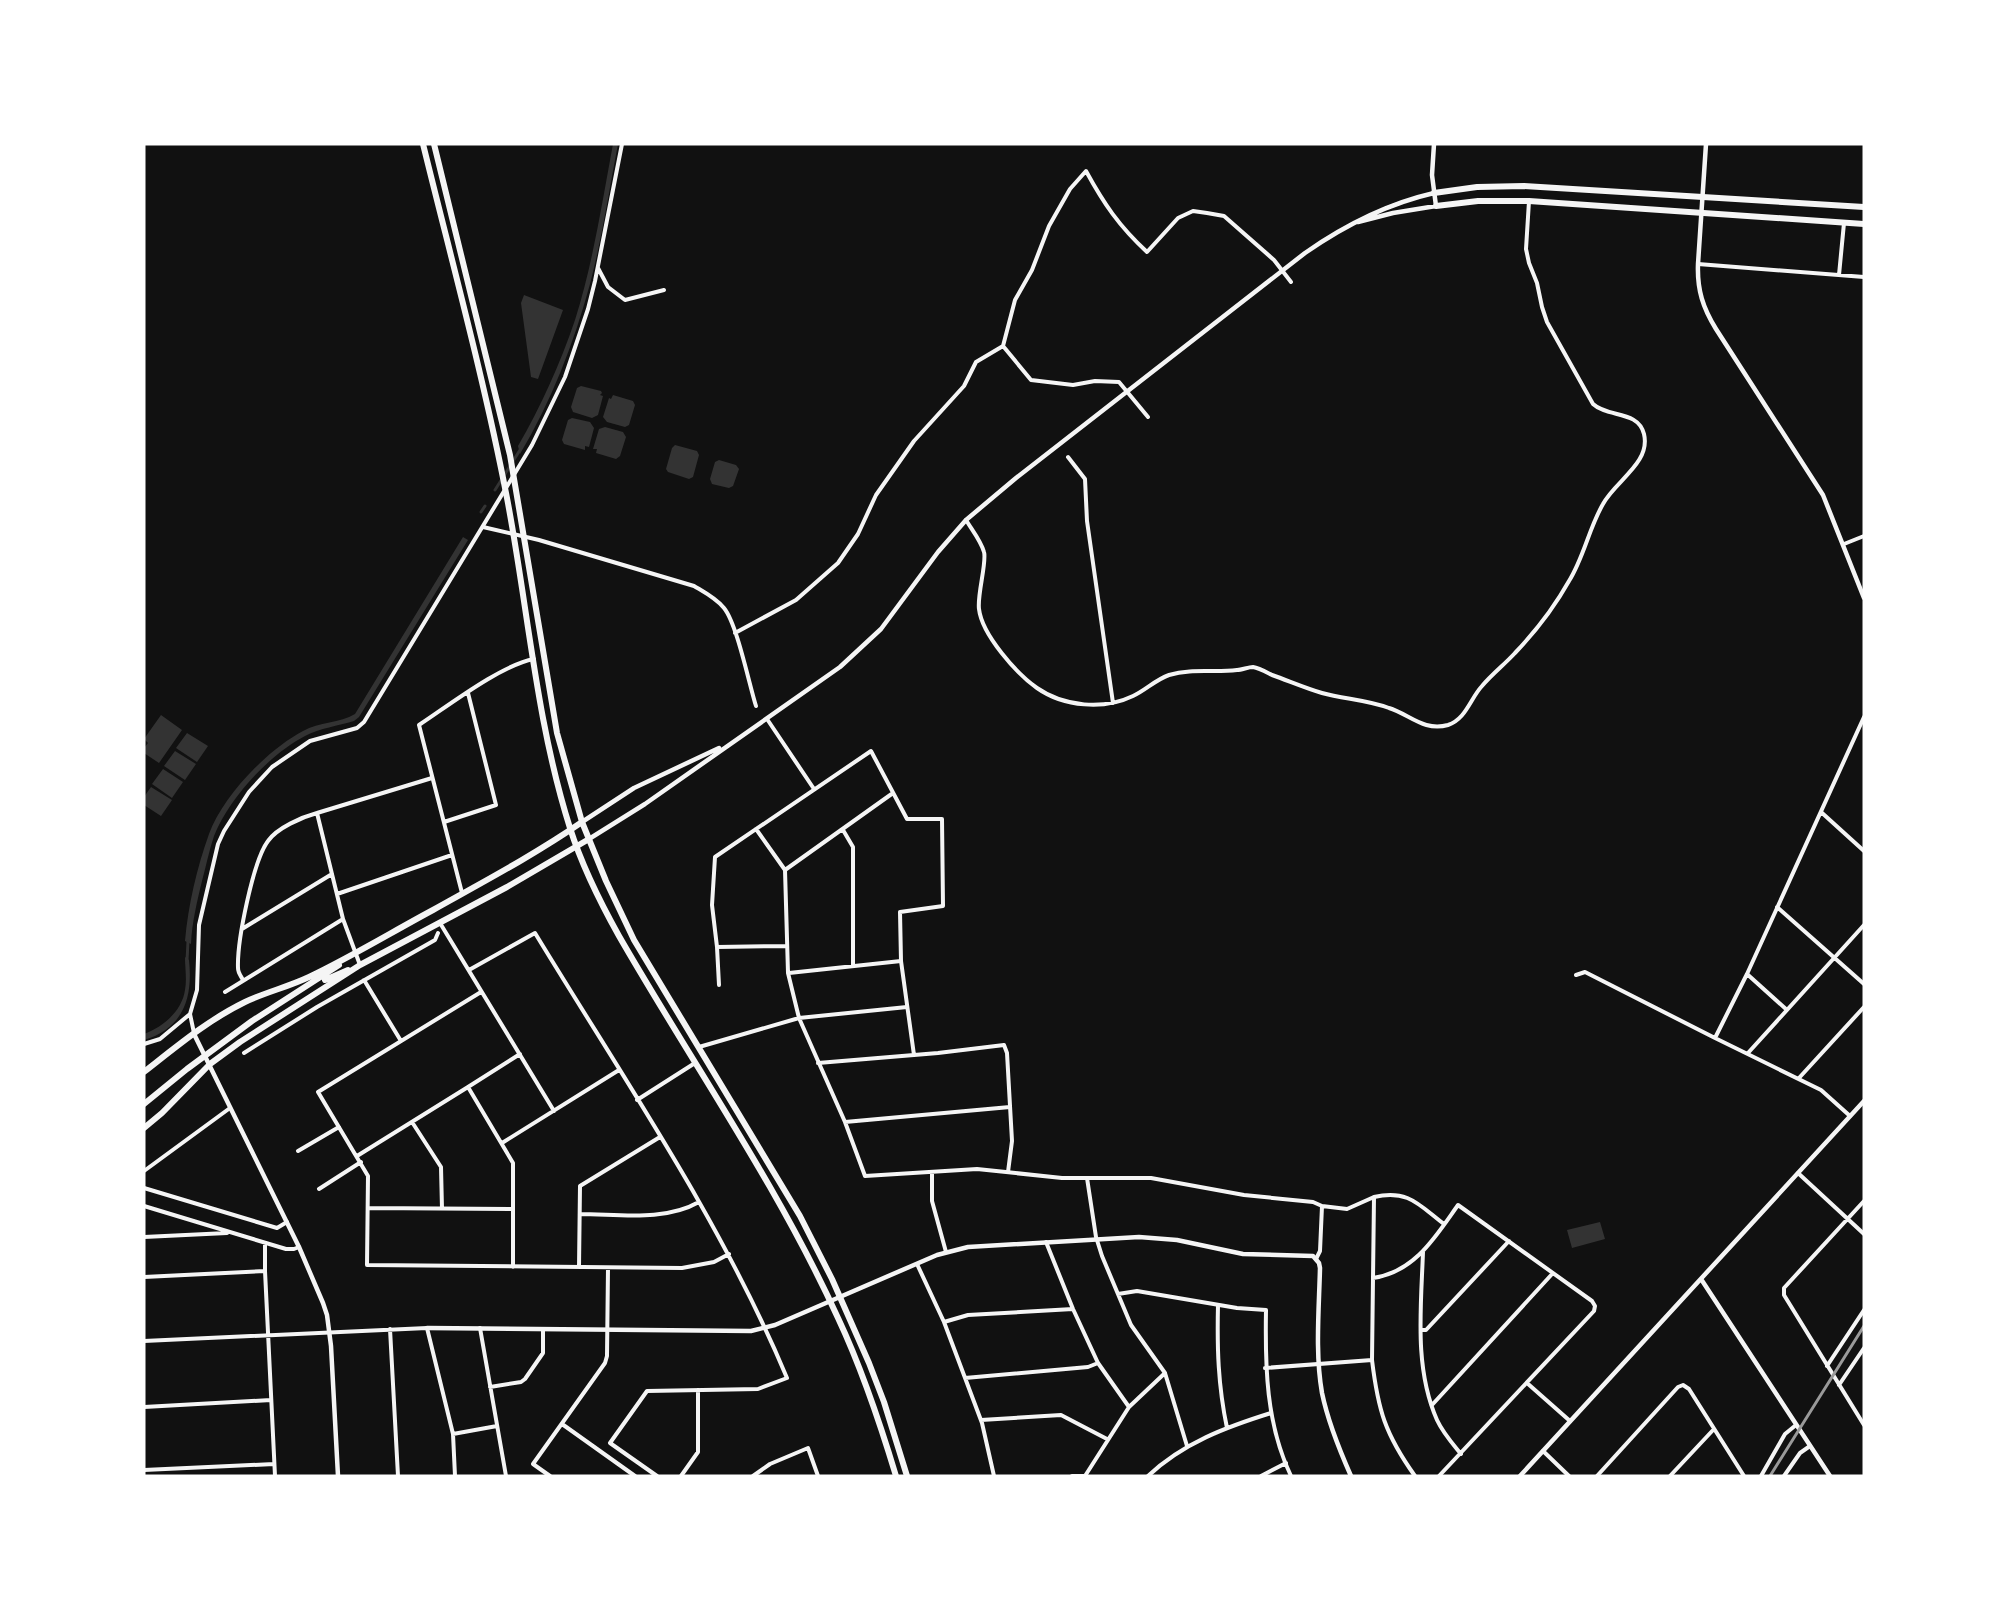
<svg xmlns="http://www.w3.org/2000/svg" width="2008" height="1620" viewBox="0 0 2008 1620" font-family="'PT Sans',sans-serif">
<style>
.water{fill:#333}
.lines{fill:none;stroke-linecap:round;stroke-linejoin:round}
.stream{stroke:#333;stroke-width:3}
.minor{stroke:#f5f5f5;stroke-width:4}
.tertiary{stroke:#f5f5f5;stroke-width:4.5}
.primary{stroke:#f5f5f5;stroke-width:6}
.rail{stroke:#9a9a9a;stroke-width:3}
</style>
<rect width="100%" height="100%" fill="#111"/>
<path class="water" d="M 613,144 L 618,144 C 609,191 602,238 590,284 C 574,343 551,402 520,454 L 518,446 C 541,406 560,364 575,320 C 593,263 602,203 613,144 Z
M 524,295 L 563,310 L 538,379 L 531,377 L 521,303 Z
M 581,386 L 601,391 L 602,393 L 600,395 L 603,396 L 598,415 L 592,418 L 573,412 L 571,407 L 577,388 Z
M 613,395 L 633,401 L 635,405 L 629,425 L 625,427 L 607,422 L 603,417 L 609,398 L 611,399 Z
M 572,418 L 590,422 L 594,428 L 589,447 L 585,446 L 585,450 L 564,444 L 562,440 L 568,420 Z
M 605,427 L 623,432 L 626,437 L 620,456 L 616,459 L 596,453 L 597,449 L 593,449 L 599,429 Z
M 675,445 L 697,451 L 699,455 L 693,477 L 689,479 L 668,472 L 666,469 L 672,448 Z
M 719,460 L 736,465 L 739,469 L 733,486 L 729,488 L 712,484 L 710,479 L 715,462 Z
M 463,537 L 468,540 L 359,717 L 354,721 C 338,726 320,728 305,736 C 269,755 229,798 214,836 C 209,851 206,866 202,881 C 197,902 192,922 191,944 L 185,941 C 188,906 197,867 209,834 C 223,796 267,750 303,731 C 319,722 340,723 355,714 Z
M 161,715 L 182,730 L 159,763 L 144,753 L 144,748 L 148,743 L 144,739 Z
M 187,733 L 208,746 L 197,762 L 176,748 Z
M 175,751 L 196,764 L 185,780 L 164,766 Z
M 163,769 L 183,782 L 172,798 L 152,784 Z
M 151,787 L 172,800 L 161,816 L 144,805 L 144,797 Z
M 185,957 L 189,960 C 193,997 184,1028 144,1040 L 144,1034 C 163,1027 182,1011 185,990 C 187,979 185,968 185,957 Z
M 1600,1222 L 1605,1239 L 1572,1248 L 1567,1230 Z"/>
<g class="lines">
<path class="stream" d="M 495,490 L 520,450
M 481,512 L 485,506
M 187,961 L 188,941"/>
<path class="minor" d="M 1698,264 L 1864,277
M 598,268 L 608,287 L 625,300 L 664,290
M 1839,275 L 1844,223
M 1003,346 L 1031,380 L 1073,385 L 1095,381 L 1119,382 L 1148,417
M 1068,457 L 1085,479 L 1087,521 L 1113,703
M 966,520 C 972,530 981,541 984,552 C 987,562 977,595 979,609 C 982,635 1017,674 1037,688 C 1064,707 1104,710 1133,696 C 1146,690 1155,680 1169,675 C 1192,668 1214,673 1237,670 C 1242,670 1248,667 1253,667 C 1259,668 1266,672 1272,675 C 1289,681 1305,688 1322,693 C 1344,699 1368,700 1389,708 C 1409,714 1424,732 1448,725 C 1466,719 1470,699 1482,686 C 1492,674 1505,664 1515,653 C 1535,632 1555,606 1569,581 C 1584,557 1589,528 1603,504 C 1615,481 1651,463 1644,434 C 1638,410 1608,418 1593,404 L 1547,322 L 1542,307 L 1537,283 L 1529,263 L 1526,249 L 1529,201
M 483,527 L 539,540 L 694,586 C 704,592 716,598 724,608 C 737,624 749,684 756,706
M 1844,544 L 1864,536
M 735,633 L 796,600 L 838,563 L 858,534 L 876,495 L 914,441 L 964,386 L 976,362 L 1003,346 L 1015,300 L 1032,270 L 1049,226 L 1070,189 L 1086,171 C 1104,204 1119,226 1147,252 L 1178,218 L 1193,211 L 1207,213 L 1224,216 L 1274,260 L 1291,282
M 767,719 L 814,789
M 1821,812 L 1864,851
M 444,822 L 496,805 L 468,693
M 756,829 L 785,870 L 788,973 L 799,1018 L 845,1122 L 865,1176 L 977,1169 L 1062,1178 L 1087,1178 L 1096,1237 L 1102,1256 L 1131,1325 L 1165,1373 L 1129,1407 L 1085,1476
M 843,830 L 853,847 L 853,965
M 785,870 L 893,793
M 462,893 L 419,725 C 448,706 501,665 534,659
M 337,894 L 452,855
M 1777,907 L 1864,984
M 440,923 L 554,1111
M 242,929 L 332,874
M 787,946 L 717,947 L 712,905 L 715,857 L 871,751 L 907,819 L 942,819 L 943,906 L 900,912 L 901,961 L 914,1055
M 717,947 L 719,985
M 360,965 L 343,919 L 317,813 L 432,778
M 469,970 L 535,933 C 623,1078 721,1220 787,1378 L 758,1389 L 647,1391 L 610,1443 L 657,1476
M 789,973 L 901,961
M 1747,974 L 1787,1010
M 1576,975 L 1585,972 L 1715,1038 L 1747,974 L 1864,717
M 243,980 C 241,976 238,973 238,968 C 237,941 253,861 268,841 C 277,828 302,817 317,813
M 364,980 L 401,1041
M 225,992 L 343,919
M 481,992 L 318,1092 L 368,1176 L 367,1265 L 682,1268 L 714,1262 L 729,1254
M 194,1033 L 190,1014 L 197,990 L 199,925 L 218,844 L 224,831 L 249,792 L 272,767 L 310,741 L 357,728 L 364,722 L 532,445 L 565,377 L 588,309 L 595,281 L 622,144
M 1715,1038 L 1821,1090 L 1850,1116
M 144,1044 L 160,1039 L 190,1014
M 699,1047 L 799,1018 L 907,1007
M 244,1053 L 317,1007 L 435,940 L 438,933
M 1748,1053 L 1864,925
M 818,1063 L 938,1053 L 1004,1045 L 1007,1053 L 1012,1141 L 1008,1172
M 1799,1078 L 1864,1007
M 468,1087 L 520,1054
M 637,1100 L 695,1063
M 412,1122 L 441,1167 L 442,1209
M 845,1122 L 1010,1107
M 502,1143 L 619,1070
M 298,1151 L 339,1127
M 357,1156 L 468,1087 L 513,1163 L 513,1267
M 144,1171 L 230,1108
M 932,1172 L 932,1201 L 946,1252
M 1798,1173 L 1864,1234
M 1087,1178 L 1151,1178 L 1244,1195 L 1313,1202 L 1322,1206 L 1320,1251 L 1316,1259
M 144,1188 L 277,1228 L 287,1222
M 319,1189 L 361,1162
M 1374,1197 C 1408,1189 1419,1205 1444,1224
M 1864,1201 L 1784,1288 L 1784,1295 L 1864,1425
M 144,1206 L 286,1249 L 294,1249 L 299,1247
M 368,1208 L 513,1209
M 580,1214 C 618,1214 664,1222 699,1202
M 144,1237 L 227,1233
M 1046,1242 L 1073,1309 L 1098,1363 L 1129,1407
M 265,1243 L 265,1271 L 275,1476
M 1423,1252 C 1421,1308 1414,1368 1437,1420 C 1443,1433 1452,1443 1461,1454
M 917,1264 L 944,1322 L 982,1423 L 994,1476
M 579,1267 L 580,1186 L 660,1137
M 144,1277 L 265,1271
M 1373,1278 C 1415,1272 1436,1236 1458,1205 L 1592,1301 L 1595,1306 L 1594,1311 L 1439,1476
M 1118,1294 L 1137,1291 L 1237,1308 L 1266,1310 C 1265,1366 1266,1424 1291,1476
M 1218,1305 C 1217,1348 1218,1385 1227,1428
M 944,1322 L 968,1315 L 1073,1309
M 480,1328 L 506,1476
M 390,1329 L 398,1476
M 1422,1330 L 1426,1330 L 1509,1241
M 144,1341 L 427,1328 L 453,1434 L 455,1476
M 1372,1360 C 1378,1410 1385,1434 1415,1476
M 1827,1366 L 1864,1310
M 1265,1368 L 1372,1360 L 1374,1197 L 1347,1209 L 1322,1206
M 1165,1373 L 1187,1446
M 965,1378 L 1088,1367 L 1098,1363
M 1527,1383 L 1570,1421
M 1839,1385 L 1864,1348
M 490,1387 L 521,1382 L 525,1379 L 543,1353 L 543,1329
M 1432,1405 L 1553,1273
M 144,1407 L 271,1400
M 981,1420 L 1061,1415 L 1107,1439
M 562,1424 L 635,1476
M 453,1434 L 497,1426
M 1543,1451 L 1569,1476
M 144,1470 L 274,1464
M 550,1476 L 533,1464 L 605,1363 L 607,1356 L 608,1268
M 681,1476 L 698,1452 L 698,1390
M 753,1476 L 770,1464 L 808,1448 L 818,1476
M 1072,1476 L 1085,1476
M 1148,1476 C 1183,1443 1226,1427 1271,1413
M 1261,1476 L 1286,1463
M 1597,1476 L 1678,1387 L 1683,1385 L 1689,1389 L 1744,1476
M 1670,1476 L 1714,1429
M 1761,1476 L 1785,1434 L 1796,1425
M 1784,1476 L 1800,1453 L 1810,1446"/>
<path class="tertiary" d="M 1706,144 L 1698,264 C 1697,290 1703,308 1716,329 L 1823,495 L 1864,598
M 1358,222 L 1393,213 L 1436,206 L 1432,175 L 1434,144
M 582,822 L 634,788 L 719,748
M 589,839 L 645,804 L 840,667 L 881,629 L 938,552 L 966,520 L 1016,478 L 1305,253 C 1345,225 1386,204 1434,193
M 194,1034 L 299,1247 L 323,1303 L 327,1315 L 331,1346 L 338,1476
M 1701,1279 L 1830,1476
M 427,1328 L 751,1331 L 775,1325 L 937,1255 L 968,1247 L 1139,1237 L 1177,1240 L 1243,1254 L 1313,1256 L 1319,1263 L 1320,1268 C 1319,1309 1315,1353 1322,1393 C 1328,1422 1339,1449 1351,1476
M 1520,1476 L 1864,1101"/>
<path class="primary" d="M 423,144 C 452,262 484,379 507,498 C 528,608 536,721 570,828 C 582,866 600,902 619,936 C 692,1063 777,1184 838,1318 C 862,1369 880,1423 896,1476
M 434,144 L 510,455 L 557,733 L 582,822 L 606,881 L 634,940 L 800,1216 L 832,1279 L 869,1363 L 884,1402 L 907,1476
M 1434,193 L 1477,187 L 1524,186 L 1864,207
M 1436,206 L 1478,201 L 1529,201 L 1864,224
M 325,980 L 348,970
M 144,1072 C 176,1047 208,1020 245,1002 C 266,992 288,987 309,977 C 351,957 392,932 433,910 C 483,882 534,855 582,822
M 144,1104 L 187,1069 L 252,1021 L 339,965
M 144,1128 L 162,1113 L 210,1064 L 240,1042 L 360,965 L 507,887 L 589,839"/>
<path class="rail" d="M 1770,1476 L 1864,1326"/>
</g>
<rect width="2008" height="1620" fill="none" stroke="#ffffff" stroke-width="291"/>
</svg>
